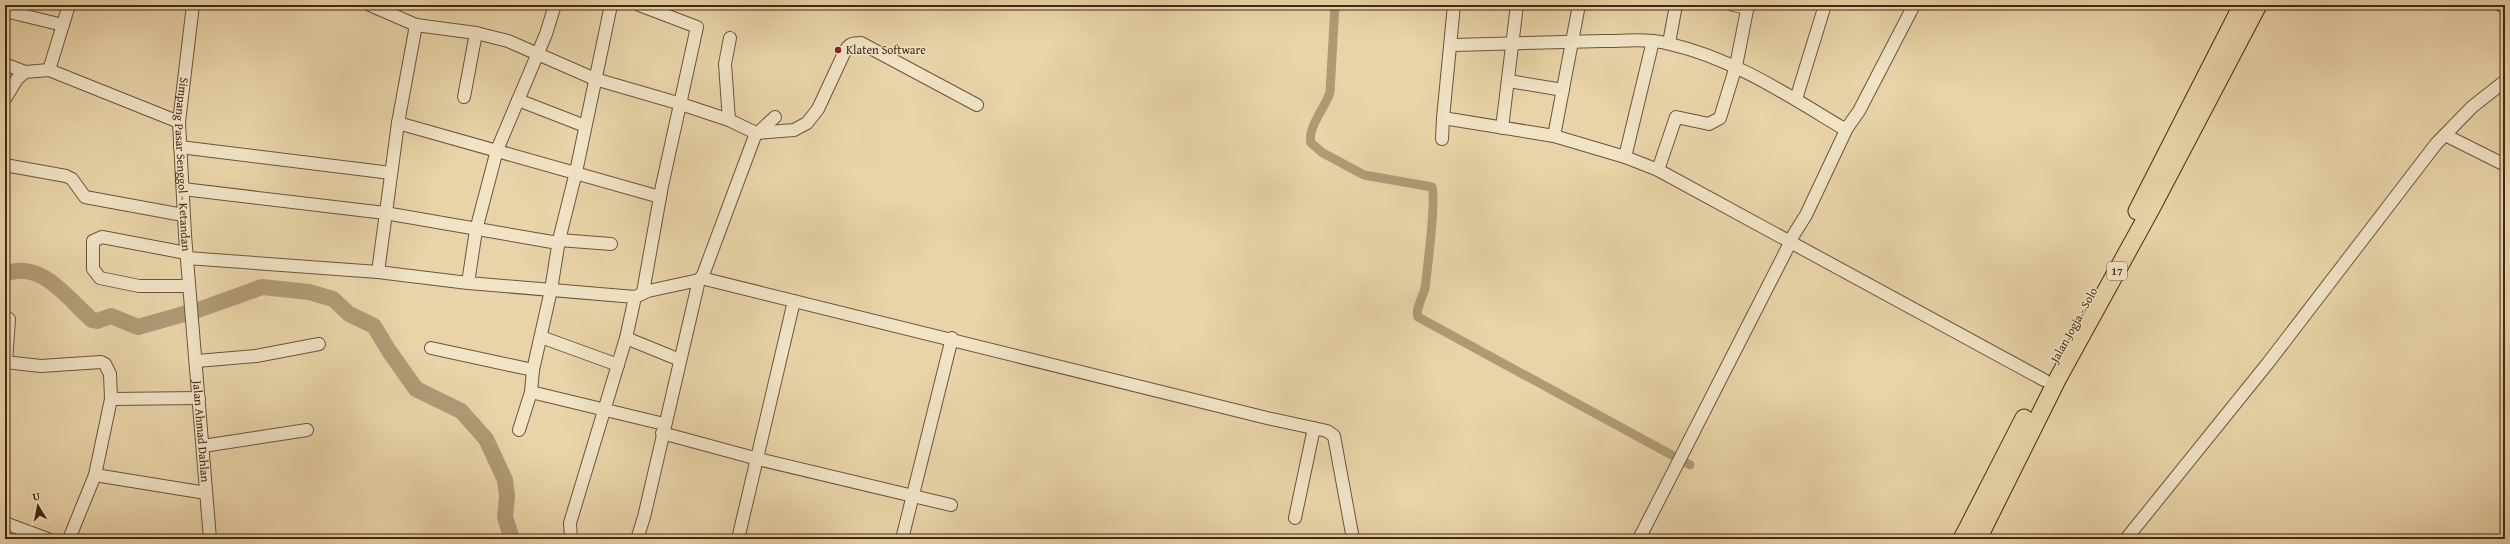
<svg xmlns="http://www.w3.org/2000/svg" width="2510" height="544" viewBox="0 0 2510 544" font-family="'Gentium Book Plus',serif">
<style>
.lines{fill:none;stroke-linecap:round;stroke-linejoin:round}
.canal{stroke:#b09a76;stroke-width:9}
.river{stroke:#b09a76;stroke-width:16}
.minor-casing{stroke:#6d543a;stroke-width:14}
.highway-casing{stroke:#442915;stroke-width:19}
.minor{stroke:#f0e3c6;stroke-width:12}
.highway{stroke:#e8d4a8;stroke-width:17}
.poi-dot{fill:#8f2418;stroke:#f0e3c6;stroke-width:1.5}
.labels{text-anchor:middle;stroke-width:3;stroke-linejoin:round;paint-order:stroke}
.shield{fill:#f0e3c6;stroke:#78614a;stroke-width:1}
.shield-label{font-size:11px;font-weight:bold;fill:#442915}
.poi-label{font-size:12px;fill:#442915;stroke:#f0e3c6;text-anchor:start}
.street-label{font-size:12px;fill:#442915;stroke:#f0e3c6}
</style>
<rect width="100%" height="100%" fill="#e8d4a8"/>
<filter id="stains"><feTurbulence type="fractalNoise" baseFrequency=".005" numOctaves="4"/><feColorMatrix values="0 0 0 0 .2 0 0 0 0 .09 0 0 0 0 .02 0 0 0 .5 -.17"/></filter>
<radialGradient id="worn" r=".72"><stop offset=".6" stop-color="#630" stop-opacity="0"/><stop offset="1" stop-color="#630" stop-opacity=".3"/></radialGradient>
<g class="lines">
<path class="canal" d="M 1335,5 L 1330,92 C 1326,107 1307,127 1311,143 L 1323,153 L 1364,175 L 1432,187 C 1436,198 1427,272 1425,288 C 1423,297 1415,309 1418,317 L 1690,465"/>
<path class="river" d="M 5,274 C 41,259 68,299 92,320 L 97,321 L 111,316 L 138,327 L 198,310 L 262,287 L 309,292 L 333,299 L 349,314 L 374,326 L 389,351 L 416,389 L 461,411 L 486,439 L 505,480 L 507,496 L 505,517 L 512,539"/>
<g class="minor-casing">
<g id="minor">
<path id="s1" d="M 193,5 L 179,122 L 185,235 L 210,539"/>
<path d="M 370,5 L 416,25 L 476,33 L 508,41 L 595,79 L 681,104 L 729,120 L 756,133 L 794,130 L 807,123 L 818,109 L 845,51 C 849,44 852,43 861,43 L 977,105"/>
<path d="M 639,5 L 697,27 L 662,186 L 643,292"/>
<path d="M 1454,5 L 1443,118 L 1554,136 L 1625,157 L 1658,170 L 2044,380"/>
<path d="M 1733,5 L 1748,8"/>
<path d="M 2501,5 L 2505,7"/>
<path d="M 5,11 L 63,25"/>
<path d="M 416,25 L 398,123 L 660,197"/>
<path d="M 1669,43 L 1676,5"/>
<path d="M 1451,45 C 1502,44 1553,42 1603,41 C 1625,41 1649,38 1670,44 C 1734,59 1786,94 1841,127 L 1847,128 L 1859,111 L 1914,5"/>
<path d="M 5,64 L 25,72"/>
<path d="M 49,70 L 69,5"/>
<path d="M 1509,81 L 1563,90"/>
<path d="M 464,97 L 476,33"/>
<path d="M 5,99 L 17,79 L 25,72 L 49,70 L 179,122"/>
<path d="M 1796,99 L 1825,5"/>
<path d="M 518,100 L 585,126"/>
<path d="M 729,120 L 725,64 L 730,38"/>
<path d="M 1502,128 L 1517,5"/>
<path d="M 758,133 L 775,117"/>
<path d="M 2445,135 L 2505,165"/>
<path d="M 1554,136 L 1579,5"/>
<path d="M 1442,139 L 1443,118"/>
<path d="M 180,147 L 391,173"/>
<path d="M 1625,157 L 1653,41"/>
<path d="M 5,165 L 66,176 L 72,179 L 85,197 L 183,215"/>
<path d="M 1658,170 L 1676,117 L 1709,124 L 1720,118 L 1736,66 L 1748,5"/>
<path d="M 183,189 L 385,213 L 558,243"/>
<path d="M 559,240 L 611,244"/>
<path d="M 1789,242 L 1806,215 L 1847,128"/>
<path d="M 186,253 L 102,237 L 93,241 L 93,269 L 100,278 L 139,286 L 189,286"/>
<path d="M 187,258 L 378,272 L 468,283 L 635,297 L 648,291 L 699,280 L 703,275 L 756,133"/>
<path d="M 378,272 L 398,123"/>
<path d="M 701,278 L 1267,418 L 1327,431 L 1334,436 L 1353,539"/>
<path d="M 468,283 L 476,230 L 497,150 L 546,34 L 555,5"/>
<path d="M 541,337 L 618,365"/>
<path d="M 626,338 L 680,360"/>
<path d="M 431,348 L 533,370"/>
<path d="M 197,361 L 256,356 L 319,344"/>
<path d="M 5,362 L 41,366 L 101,362 L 105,364 L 110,374 L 111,399 L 95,475 L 69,539"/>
<path d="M 6,362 L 9,319"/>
<path d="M 531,392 L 664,424"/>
<path d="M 111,399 L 199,398"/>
<path d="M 519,430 L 531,392 L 533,370 L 551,290 L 559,240 L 576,172 L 611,5"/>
<path d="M 662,433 L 758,459 L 951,505"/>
<path d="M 203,446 L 307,430"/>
<path d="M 95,475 L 206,493"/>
<path d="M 1295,518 L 1314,428"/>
<path d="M 5,523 L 48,539"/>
<path d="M 571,539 L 570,523 L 626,338 L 635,297"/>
<path d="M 637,539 L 644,517 L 699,280"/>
<path d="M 738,539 L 794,301"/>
<path d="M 902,539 L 952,338"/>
<path d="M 1639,539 L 1790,243"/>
<path d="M 2126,539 L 2268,363 L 2436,144 L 2472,107 L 2505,81"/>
</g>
</g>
<g class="highway-casing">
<path id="highway" d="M 2137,211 L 2242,5
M 1962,539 L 2024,418
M 1978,539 L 2057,380 L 2152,207 L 2258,5"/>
</g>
<use href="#minor" class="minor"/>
<use href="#highway" class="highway"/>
</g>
<circle class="poi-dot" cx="838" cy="50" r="4"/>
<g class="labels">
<rect class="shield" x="2107" y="262" width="20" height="18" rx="3"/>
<g class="shield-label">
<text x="2117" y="275">17</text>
</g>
<g class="poi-label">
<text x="846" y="54">Klaten Software</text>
</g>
<g class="street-label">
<text dy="4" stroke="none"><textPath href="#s1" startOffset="160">Simpang Pasar Senggol - Ketandan</textPath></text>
<text transform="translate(2074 325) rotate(-61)" y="4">Jalan Jogja - Solo</text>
<text dy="4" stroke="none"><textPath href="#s1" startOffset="428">Jalan Ahmad Dahlan</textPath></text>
</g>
</g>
<rect width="2510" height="544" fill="none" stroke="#e8d4a8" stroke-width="20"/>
<rect x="6" y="6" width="2498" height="532" fill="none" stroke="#442915" stroke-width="2"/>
<rect x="10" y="10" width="2490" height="524" fill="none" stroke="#442915"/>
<g transform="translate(38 506) rotate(350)" stroke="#f0e3c6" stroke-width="3" paint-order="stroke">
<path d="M0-3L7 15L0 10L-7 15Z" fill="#442915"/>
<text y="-6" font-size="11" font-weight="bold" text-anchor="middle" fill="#442915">U</text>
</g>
<rect width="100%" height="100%" filter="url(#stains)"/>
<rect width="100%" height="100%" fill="url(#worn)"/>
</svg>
